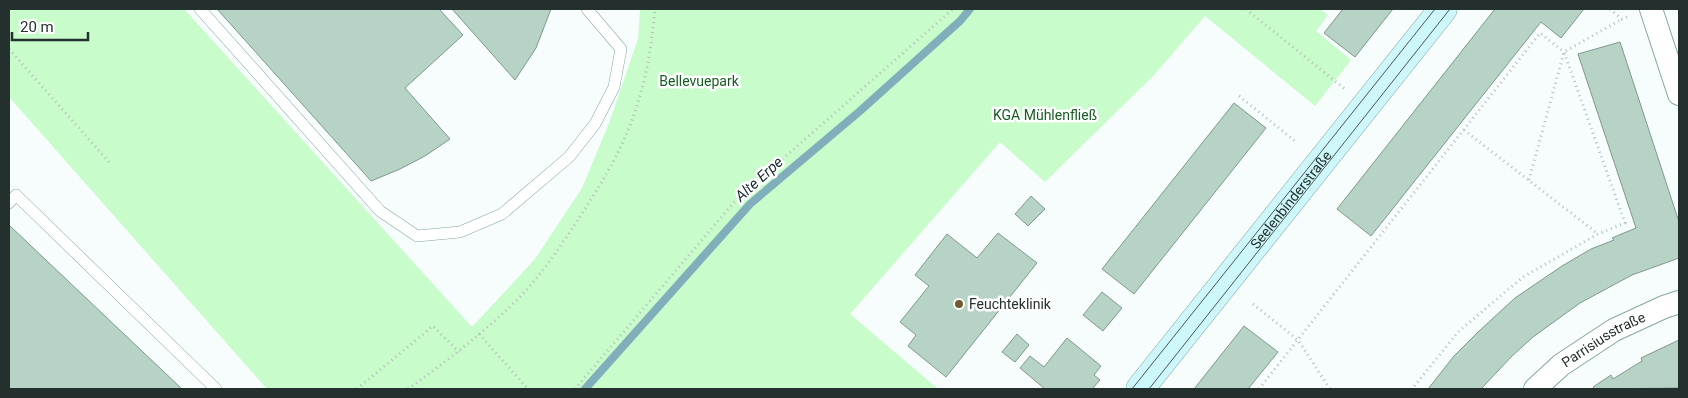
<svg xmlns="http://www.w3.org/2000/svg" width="1688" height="398" viewBox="0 0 1688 398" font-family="Roboto,sans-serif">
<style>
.green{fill:#c9fccb}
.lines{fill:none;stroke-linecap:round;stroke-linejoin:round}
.stream{stroke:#80afbb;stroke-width:8}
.building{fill:#b7d3c5;stroke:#7e998c}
.lane-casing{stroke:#86a6a0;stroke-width:12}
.street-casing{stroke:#86a6a0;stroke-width:24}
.secondary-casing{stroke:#86a6a0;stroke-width:29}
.path{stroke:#b5bdbc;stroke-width:3;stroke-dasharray:1 4;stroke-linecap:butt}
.lane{stroke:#fff;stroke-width:11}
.street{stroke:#fff;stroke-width:22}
.secondary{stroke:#cdf7fa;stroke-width:28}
.tram{stroke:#4b5654;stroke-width:1}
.poi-dot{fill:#6e5e2c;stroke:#fff;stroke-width:2}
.labels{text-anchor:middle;stroke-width:5;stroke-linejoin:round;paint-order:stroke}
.park-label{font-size:14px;fill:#165d23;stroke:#fff}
.street-label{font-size:14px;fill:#24302e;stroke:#fff}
.poi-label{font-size:14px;fill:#24302e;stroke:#fff;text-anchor:start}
.water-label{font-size:15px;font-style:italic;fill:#192d33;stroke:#fff}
</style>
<rect width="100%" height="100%" fill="#f7fdfc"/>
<path class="green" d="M 9,9 L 184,9 L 472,327 L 535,259 L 582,188 L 609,123 L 638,39 L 640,9 L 1320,9 L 1328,15 L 1316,31 L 1351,60 L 1315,106 L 1205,16 L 1154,75 L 1045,182 L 1000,142 L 850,314 L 937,388 L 935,389 L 267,389 L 9,97 Z"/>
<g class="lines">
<path class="stream" d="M 585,389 L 750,204 L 860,111 L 960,21 L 970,9"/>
</g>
<path class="building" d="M 217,9 L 439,9 L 463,35 L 405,88 L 450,139 L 425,156 L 400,169 L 371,181 Z
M 452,9 L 551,9 L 536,48 L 515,80 Z
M 1343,9 L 1393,9 L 1355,57 L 1324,33 Z
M 1495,9 L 1584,9 L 1561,38 L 1541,22 L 1371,236 L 1337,209 Z
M 1620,42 L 1679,222 L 1679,258 L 1632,275 L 1580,303 L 1533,337 L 1512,356 L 1481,389 L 1428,389 L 1454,356 L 1478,332 L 1515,298 L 1562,266 L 1591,249 L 1614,240 L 1612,238 L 1636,228 L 1578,54 Z
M 1234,103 L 1266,128 L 1134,294 L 1102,269 Z
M 1031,196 L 1045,209 L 1028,226 L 1015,214 Z
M 9,225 L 182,389 L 9,389 Z
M 998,233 L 1037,263 L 946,377 L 908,346 L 916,335 L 900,322 L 929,286 L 915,275 L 947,234 L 977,258 Z
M 1102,292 L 1122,308 L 1103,331 L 1083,315 Z
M 1244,326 L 1278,352 L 1248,389 L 1194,389 Z
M 1017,334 L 1029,345 L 1015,362 L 1002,352 Z
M 1067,338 L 1101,366 L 1094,375 L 1100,380 L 1092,389 L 1045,389 L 1020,368 L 1030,356 L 1044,367 Z
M 1679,340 L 1679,388 L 1595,389 L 1593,387 L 1611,375 L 1613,379 L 1642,361 L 1641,358 Z"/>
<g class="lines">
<g class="lane-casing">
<path id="lane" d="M 200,9 L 380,211 L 417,236 L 460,232 L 502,214 L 569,157 L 595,124 L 614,87 L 621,49 L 587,9
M 9,203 L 16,195 L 216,389"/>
</g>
<g class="street-casing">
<g id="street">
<path d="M 1651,9 L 1679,94"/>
<path id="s1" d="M 1535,389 L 1561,365 L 1614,330 L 1664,307 L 1679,302"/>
</g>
</g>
<g class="secondary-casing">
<g id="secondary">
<path id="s2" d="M 1140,389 L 1443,9"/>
</g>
</g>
<path class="path" d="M 1246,9 L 1346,90
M 1610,9 L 1622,19 L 1629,16
M 9,49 L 109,162
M 1239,96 L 1295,141
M 1464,130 L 1598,234
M 1529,180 L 1564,52 L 1622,19
M 1253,304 L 1298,340 L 1330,389
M 479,334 L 528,389
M 357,389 L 433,326 L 459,352
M 408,389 C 446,362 483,333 516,301 C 538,279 555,254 572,229 C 598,189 625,148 638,102 C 648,72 652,40 655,9
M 575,389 L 736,200 L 953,9
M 1259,389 L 1540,33 L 1564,52 L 1625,223 L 1598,234 L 1523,277 L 1458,332 L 1412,389"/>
<use href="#lane" class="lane"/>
<use href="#street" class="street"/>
<use href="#secondary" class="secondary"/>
<path class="tram" d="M 1132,389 L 1435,9
M 1149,389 L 1450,9"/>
</g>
<circle class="poi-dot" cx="959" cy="304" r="5"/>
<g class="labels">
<g class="park-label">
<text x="699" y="86">Bellevuepark</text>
<text x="1045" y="120">KGA Mühlenfließ</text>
</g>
<g class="street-label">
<text dy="5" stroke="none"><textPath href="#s2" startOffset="242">Seelenbinderstraße</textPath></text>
<text dy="5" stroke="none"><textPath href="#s1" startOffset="85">Parrisiusstraße</textPath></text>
</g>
<g class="poi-label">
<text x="969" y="309">Feuchteklinik</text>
</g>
<g class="water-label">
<text transform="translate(759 179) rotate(-42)" y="5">Alte Erpe</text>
</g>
</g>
<rect width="1688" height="398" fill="none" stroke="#24302e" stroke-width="20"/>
<path d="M12 32v8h76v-8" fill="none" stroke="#24302e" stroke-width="2.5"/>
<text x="20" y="32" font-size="15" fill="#24302e" stroke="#ffffff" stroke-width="4" paint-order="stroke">20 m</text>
</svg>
